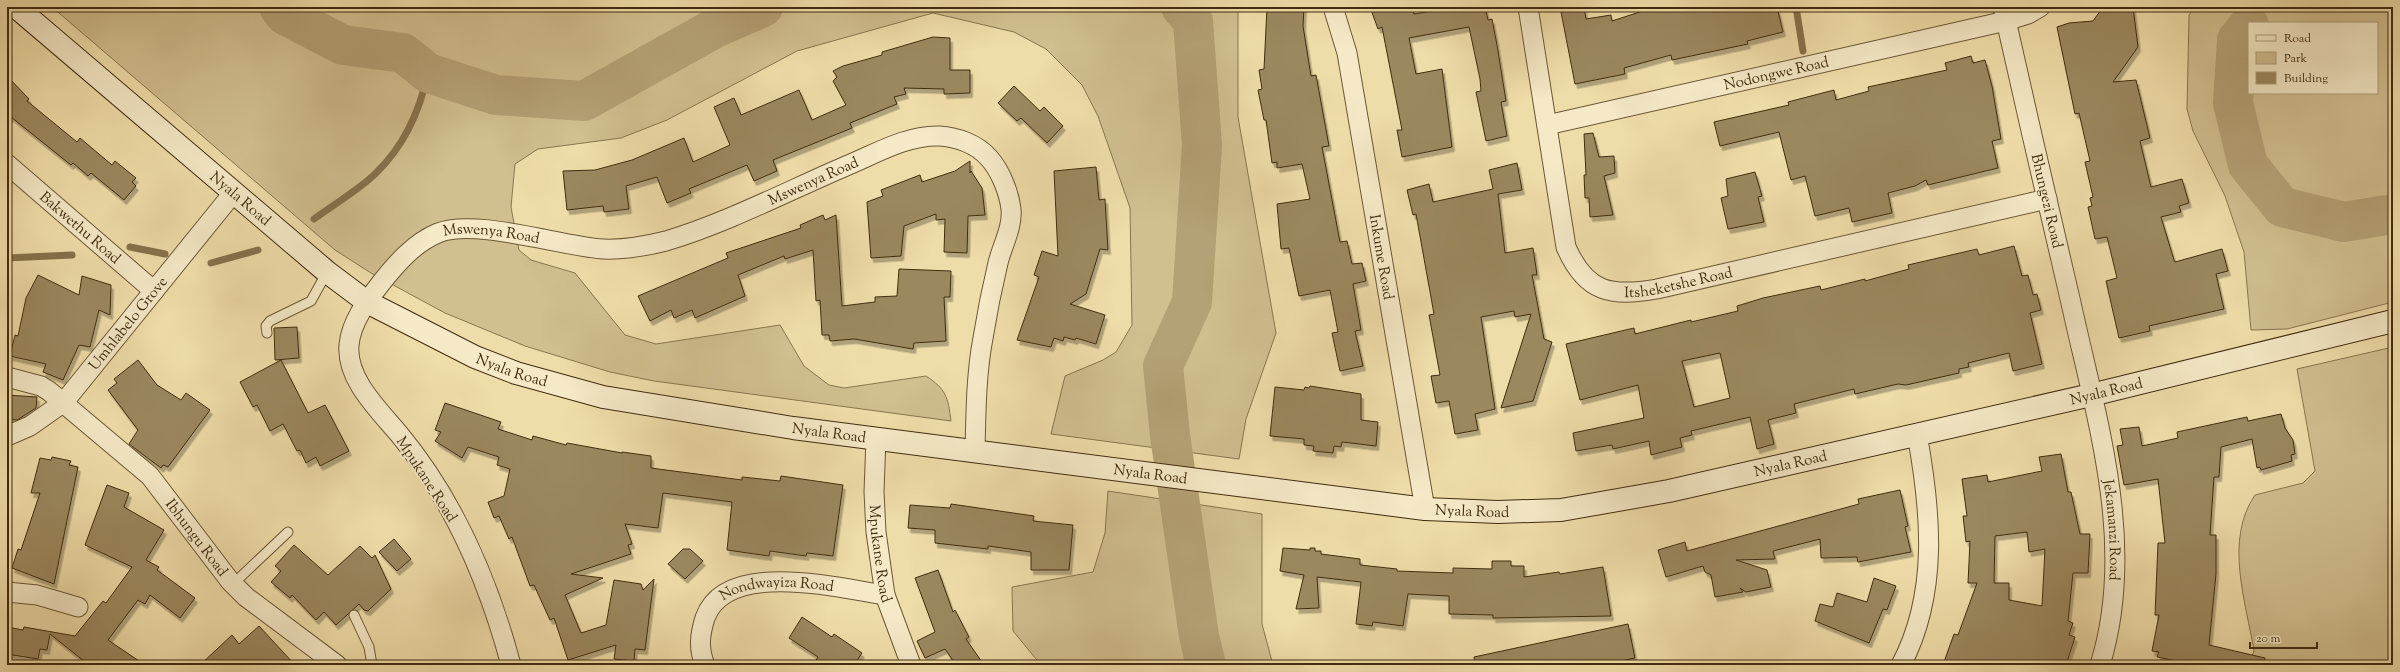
<svg xmlns="http://www.w3.org/2000/svg" width="2400" height="672" viewBox="0 0 2400 672" font-family="'Sorts Mill Goudy',serif">
<style>
.green{fill:#d1bf8f;stroke:#88764f;fill-rule:evenodd}
.lines{fill:none;stroke-linecap:round;stroke-linejoin:round}
.stream{stroke:#86724c;stroke-width:7}
.river{stroke:#b4a175;stroke-width:40}
.building{fill:#9b885f;stroke:#402c0f;fill-rule:evenodd;filter:url(#shadow)}
.lane-casing{stroke:#6c5836;stroke-width:11}
.street-casing{stroke:#6c5836;stroke-width:21}
.secondary-casing{stroke:#402c0f;stroke-width:24}
.lane{stroke:#f5e9c7;stroke-width:9}
.street{stroke:#f5e9c7;stroke-width:19}
.secondary{stroke:#f5e9c7;stroke-width:22}
.labels{text-anchor:middle;stroke-width:4;stroke-linejoin:round;paint-order:stroke}
.street-label{font-size:15px;fill:#402c0f;stroke:#f5e9c7}
</style>
<defs>
<filter id="shadow"><feDropShadow dx="2.5" dy="4.5" stdDeviation="0" flood-color="#0004"/></filter>
</defs>
<rect width="100%" height="100%" fill="#efdda9"/>
<filter id="stains"><feTurbulence type="fractalNoise" baseFrequency=".005" numOctaves="4"/><feColorMatrix values="0 0 0 0 .2 0 0 0 0 .09 0 0 0 0 .02 0 0 0 .5 -.17"/></filter>
<radialGradient id="worn" r=".72"><stop offset=".6" stop-color="#630" stop-opacity="0"/><stop offset="1" stop-color="#630" stop-opacity=".3"/></radialGradient>
<path class="green" d="M 52,7 L 1238,7 L 1238,117 L 1276,333 L 1246,419 L 1239,459 L 1051,434 L 1065,376 L 1103,360 L 1116,352 L 1132,325 L 1130,208 L 1098,116 L 1082,85 L 1046,49 L 1014,32 L 933,13 L 797,51 L 667,120 L 621,138 L 538,149 L 515,164 L 511,207 L 519,250 L 531,260 L 575,273 L 625,335 L 656,344 L 780,325 L 804,366 L 829,385 L 844,388 L 926,376 C 946,389 948,397 951,421 L 654,381 L 610,372 L 525,346 L 445,313 L 371,273 L 335,250 Z
M 2195,7 L 2393,7 L 2393,302 L 2287,329 L 2251,330 L 2244,252 L 2225,196 L 2193,131 L 2187,109 L 2189,15 ZM 2249,23 L 2377,23 L 2377,93 L 2249,93 Z
M 2393,347 L 2393,665 L 2248,665 L 2254,651 C 2246,602 2224,540 2255,495 L 2303,483 L 2315,471 L 2297,369 Z
M 1108,491 L 1262,514 L 1262,624 L 1273,665 L 1041,665 L 1013,631 L 1012,587 L 1093,572 L 1105,533 Z"/>
<g class="lines">
<path class="stream" d="M 1796,7 L 1803,51
M 314,219 C 334,204 359,190 376,173 C 404,146 420,110 428,73
M 130,247 L 165,254
M 7,258 L 72,255
M 211,263 L 258,250"/>
<path class="river" d="M 279,7 L 285,15 L 343,45 L 403,53 L 428,73 L 496,95 L 584,101 L 715,28 L 763,7
M 1181,7 L 1193,21 L 1202,145 L 1192,302 L 1163,366 L 1170,435 L 1199,636 L 1206,665
M 2249,25 L 2237,40 L 2233,103 L 2248,165 L 2282,207 L 2344,222 L 2393,214"/>
</g>
<path class="building" d="M 1267,7 L 1304,7 L 1303,26 L 1311,76 L 1316,75 L 1329,146 L 1322,147 L 1340,242 L 1347,241 L 1352,264 L 1362,263 L 1366,281 L 1353,284 L 1361,330 L 1355,331 L 1363,366 L 1340,371 L 1332,333 L 1338,332 L 1330,290 L 1299,296 L 1289,248 L 1281,249 L 1277,204 L 1310,199 L 1302,164 L 1277,168 L 1277,162 L 1272,163 L 1266,120 L 1264,120 L 1258,90 L 1262,89 L 1259,70 L 1264,69 Z
M 1370,7 L 1412,7 L 1414,14 L 1455,7 L 1485,7 L 1488,20 L 1492,19 L 1497,45 L 1506,101 L 1501,102 L 1507,136 L 1486,141 L 1476,92 L 1481,91 L 1480,79 L 1469,27 L 1409,38 L 1416,74 L 1442,69 L 1452,147 L 1402,157 L 1397,130 L 1402,130 L 1382,27 L 1378,29 Z
M 1655,7 L 1777,7 L 1783,32 L 1747,41 L 1748,44 L 1672,60 L 1671,55 L 1624,68 L 1625,74 L 1575,84 L 1561,12 L 1584,8 L 1586,19 L 1611,15 L 1612,21 Z
M 2103,7 L 2133,7 L 2138,47 L 2113,82 L 2136,80 L 2150,138 L 2140,141 L 2151,187 L 2182,179 L 2189,203 L 2179,206 L 2181,212 L 2161,217 L 2174,260 L 2175,262 L 2222,249 L 2228,271 L 2216,274 L 2224,309 L 2149,326 L 2150,331 L 2119,338 L 2106,281 L 2117,278 L 2107,237 L 2095,239 L 2088,207 L 2092,206 L 2090,198 L 2093,197 L 2085,162 L 2090,161 L 2079,113 L 2075,114 L 2057,27 L 2069,23 L 2093,21 Z
M 933,37 L 950,38 L 950,70 L 970,70 L 970,93 L 944,94 L 944,89 L 904,88 L 906,94 L 894,97 L 897,104 L 850,123 L 852,128 L 773,160 L 777,171 L 754,181 L 747,165 L 689,189 L 691,193 L 667,203 L 657,177 L 626,186 L 629,209 L 604,212 L 603,206 L 567,210 L 563,171 L 595,170 L 632,160 L 684,138 L 693,162 L 730,145 L 714,107 L 734,98 L 741,115 L 799,90 L 812,120 L 846,105 L 833,81 L 837,77 L 833,71 L 843,66 L 882,55 L 882,52 Z
M 1971,56 L 1973,63 L 1985,60 L 1992,86 L 2001,139 L 1992,141 L 1998,168 L 1928,185 L 1926,180 L 1915,186 L 1888,193 L 1892,213 L 1852,222 L 1849,208 L 1815,216 L 1805,176 L 1791,180 L 1779,132 L 1720,146 L 1714,122 L 1789,105 L 1788,102 L 1834,90 L 1836,100 L 1869,91 L 1868,87 L 1947,70 L 1945,63 Z
M 7,76 L 29,99 L 27,101 L 77,142 L 80,138 L 112,165 L 115,161 L 136,178 L 132,182 L 136,186 L 124,200 L 91,173 L 88,176 L 73,163 L 71,165 L 11,117 L 7,121 Z
M 1014,86 L 1040,111 L 1044,107 L 1063,126 L 1047,143 L 1021,118 L 1017,121 L 998,103 Z
M 1593,133 L 1599,157 L 1614,156 L 1615,173 L 1604,176 L 1613,215 L 1590,217 L 1589,198 L 1585,198 L 1584,175 L 1586,175 L 1584,134 Z
M 970,161 L 970,173 L 971,171 L 982,188 L 985,215 L 968,216 L 967,253 L 944,252 L 945,219 L 936,220 L 936,214 L 904,226 L 901,256 L 871,258 L 867,202 L 883,196 L 881,190 L 920,175 L 922,182 L 955,171 Z
M 1517,163 L 1522,190 L 1498,194 L 1505,253 L 1533,248 L 1537,275 L 1532,275 L 1544,339 L 1552,342 L 1533,401 L 1501,408 L 1531,314 L 1515,317 L 1514,311 L 1481,317 L 1495,409 L 1475,414 L 1478,430 L 1455,434 L 1449,401 L 1436,403 L 1431,376 L 1440,375 L 1429,315 L 1434,314 L 1416,214 L 1413,215 L 1407,190 L 1429,184 L 1433,202 L 1493,189 L 1489,170 Z
M 1096,167 L 1099,200 L 1105,199 L 1108,250 L 1100,249 L 1086,294 L 1070,304 L 1105,315 L 1096,344 L 1076,338 L 1075,340 L 1064,337 L 1063,341 L 1054,338 L 1051,347 L 1017,340 L 1039,277 L 1034,275 L 1042,251 L 1058,256 L 1054,171 Z
M 1755,172 L 1762,196 L 1758,197 L 1764,222 L 1728,229 L 1721,198 L 1728,196 L 1726,179 Z
M 823,215 L 825,220 L 836,215 L 842,306 L 875,302 L 875,297 L 897,296 L 899,269 L 951,271 L 950,297 L 944,297 L 946,341 L 914,343 L 913,349 L 854,339 L 830,341 L 829,335 L 822,335 L 820,300 L 816,301 L 813,250 L 785,259 L 784,256 L 738,275 L 745,296 L 695,318 L 692,310 L 674,318 L 671,310 L 650,321 L 638,296 L 728,258 L 726,253 L 801,228 L 800,225 Z
M 2014,246 L 2022,276 L 2028,275 L 2033,295 L 2037,294 L 2041,310 L 2030,313 L 2042,364 L 2013,371 L 2009,353 L 1968,363 L 1969,367 L 1959,369 L 1959,373 L 1906,385 L 1898,384 L 1855,394 L 1854,389 L 1794,404 L 1796,413 L 1768,420 L 1774,444 L 1757,449 L 1750,417 L 1691,431 L 1692,435 L 1680,438 L 1682,447 L 1651,455 L 1649,441 L 1613,449 L 1612,445 L 1576,451 L 1573,433 L 1644,418 L 1638,385 L 1580,400 L 1566,344 L 1634,328 L 1635,334 L 1691,320 L 1691,322 L 1738,311 L 1737,306 L 1763,298 L 1820,286 L 1821,290 L 1865,279 L 1865,281 L 1909,269 L 1908,265 L 1977,249 L 1979,255 ZM 1720,353 L 1730,398 L 1694,407 L 1682,361 Z
M 38,275 L 79,295 L 82,276 L 111,285 L 110,315 L 99,310 L 90,347 L 79,345 L 63,380 L 43,372 L 46,364 L 10,356 L 15,335 L 18,336 L 26,298 Z
M 297,327 L 299,358 L 275,360 L 274,328 Z
M 138,360 L 157,385 L 181,400 L 186,393 L 210,410 L 168,467 L 163,465 L 161,468 L 129,444 L 138,430 L 108,390 L 117,383 L 114,379 Z
M 281,360 L 308,413 L 325,405 L 349,451 L 320,466 L 316,457 L 306,463 L 300,450 L 297,451 L 283,424 L 270,431 L 257,405 L 253,407 L 240,382 Z
M 1310,386 L 1361,394 L 1361,420 L 1378,422 L 1376,446 L 1342,442 L 1341,447 L 1334,446 L 1333,453 L 1313,451 L 1314,446 L 1304,445 L 1304,439 L 1270,436 L 1275,387 L 1304,390 L 1305,387 L 1309,388 Z
M 7,395 L 37,397 L 36,408 L 17,420 L 7,419 Z
M 445,403 L 501,422 L 498,429 L 532,440 L 533,436 L 566,445 L 567,443 L 622,453 L 622,452 L 651,456 L 651,468 L 742,480 L 742,477 L 780,481 L 781,476 L 843,485 L 833,556 L 807,553 L 806,556 L 770,551 L 769,556 L 727,550 L 732,502 L 663,493 L 658,528 L 625,524 L 632,544 L 628,545 L 631,554 L 571,574 L 603,578 L 565,595 L 581,633 L 606,625 L 614,580 L 641,584 L 643,590 L 654,579 L 645,650 L 635,649 L 634,661 L 614,659 L 616,645 L 568,660 L 554,618 L 550,620 L 534,585 L 530,586 L 512,537 L 509,539 L 499,516 L 494,518 L 488,502 L 504,496 L 510,469 L 497,465 L 499,457 L 468,447 L 462,458 L 435,441 L 441,432 L 435,430 Z
M 2281,414 L 2285,428 L 2293,440 L 2295,454 L 2291,455 L 2292,461 L 2261,470 L 2260,467 L 2257,468 L 2252,439 L 2221,447 L 2219,477 L 2214,477 L 2210,535 L 2216,535 L 2216,574 L 2209,645 L 2265,658 L 2264,665 L 2176,665 L 2177,661 L 2157,657 L 2159,652 L 2152,651 L 2159,615 L 2155,615 L 2158,543 L 2165,543 L 2158,479 L 2124,485 L 2117,446 L 2123,445 L 2120,429 L 2139,427 L 2142,446 L 2178,438 L 2177,432 L 2247,417 L 2248,421 Z
M 2061,454 L 2068,492 L 2071,492 L 2080,534 L 2090,534 L 2088,573 L 2073,573 L 2068,621 L 2073,623 L 2069,635 L 2075,637 L 2066,665 L 1954,665 L 1944,662 L 1954,634 L 1958,635 L 1977,583 L 1968,583 L 1970,541 L 1966,542 L 1963,516 L 1967,516 L 1962,479 L 1987,475 L 1988,482 L 2042,471 L 2039,457 ZM 2027,532 L 2029,552 L 2045,549 L 2042,606 L 2009,600 L 2009,583 L 1994,583 L 1995,536 Z
M 52,457 L 71,461 L 69,465 L 78,467 L 54,584 L 12,568 L 18,549 L 21,550 L 40,493 L 31,493 L 40,458 L 51,460 Z
M 107,485 L 129,493 L 124,507 L 164,530 L 146,560 L 159,567 L 157,570 L 195,598 L 180,618 L 150,595 L 145,604 L 138,600 L 108,640 L 145,665 L 89,665 L 50,634 L 47,650 L 40,649 L 38,659 L 7,654 L 7,627 L 23,630 L 24,627 L 75,636 L 103,601 L 106,603 L 132,567 L 85,545 Z
M 1900,490 L 1908,526 L 1905,527 L 1911,552 L 1858,562 L 1857,557 L 1821,558 L 1820,539 L 1773,551 L 1775,559 L 1736,560 L 1767,570 L 1771,587 L 1746,592 L 1740,588 L 1743,592 L 1715,597 L 1711,575 L 1705,572 L 1703,566 L 1666,577 L 1658,550 L 1685,542 L 1687,551 L 1859,504 L 1858,499 Z
M 951,504 L 1034,516 L 1033,521 L 1073,525 L 1069,570 L 1031,570 L 1031,552 L 988,546 L 988,549 L 935,543 L 935,530 L 908,528 L 910,505 L 950,508 Z
M 394,539 L 411,559 L 397,571 L 379,552 Z
M 294,545 L 328,575 L 360,546 L 372,558 L 375,555 L 391,589 L 368,611 L 364,610 L 359,604 L 336,625 L 324,612 L 316,620 L 292,595 L 290,598 L 271,582 L 281,571 L 275,566 Z
M 1283,548 L 1310,550 L 1310,548 L 1315,548 L 1315,551 L 1321,551 L 1321,554 L 1360,559 L 1360,565 L 1397,569 L 1397,571 L 1453,573 L 1453,568 L 1492,569 L 1492,561 L 1511,561 L 1511,566 L 1524,566 L 1524,577 L 1559,572 L 1560,574 L 1603,567 L 1611,616 L 1493,618 L 1493,615 L 1449,614 L 1449,596 L 1408,594 L 1403,626 L 1373,622 L 1372,626 L 1356,624 L 1361,582 L 1317,577 L 1319,608 L 1296,609 L 1304,575 L 1280,571 Z
M 683,549 L 690,549 L 703,561 L 685,579 L 668,564 Z
M 938,570 L 953,612 L 955,610 L 969,637 L 966,639 L 984,665 L 956,665 L 945,649 L 925,658 L 917,641 L 935,632 L 915,578 Z
M 1874,578 L 1896,586 L 1887,610 L 1883,609 L 1869,643 L 1815,621 L 1820,604 L 1833,607 L 1837,593 L 1867,602 Z
M 802,617 L 832,637 L 834,634 L 862,653 L 854,665 L 813,665 L 818,657 L 789,638 Z
M 1628,624 L 1635,658 L 1601,665 L 1475,665 L 1474,657 Z
M 259,626 L 295,665 L 200,665 L 232,635 L 239,644 Z"/>
<g class="lines">
<g class="lane-casing">
<path id="lane" d="M 267,333 L 266,326 L 270,321 L 311,301 L 327,272
M 233,584 L 288,532
M 354,615 L 369,647 L 372,665"/>
</g>
<g class="street-casing">
<g id="street">
<path id="s1" d="M 1333,7 L 1347,53 L 1425,509"/>
<path id="s2" d="M 1528,7 L 1566,247 C 1586,293 1611,297 1657,289 L 2047,199"/>
<path id="s3" d="M 2003,7 C 2025,106 2048,204 2071,303 C 2097,422 2137,545 2100,665"/>
<path id="s4" d="M 1547,125 L 2006,21 L 2028,14 L 2040,7"/>
<path id="s5" d="M 7,164 L 154,291"/>
<path id="s6" d="M 7,377 L 41,386 L 49,391 L 150,476 L 230,581 L 246,597 L 337,665"/>
<path id="s7" d="M 7,436 L 30,426 L 64,402 L 234,192"/>
<path id="s8" d="M 876,438 L 874,492 L 876,532 L 885,595 L 911,665"/>
<path d="M 7,592 L 37,595 L 78,607"/>
<path id="s9" d="M 511,665 C 489,583 453,499 399,434 C 378,409 346,379 349,345 C 351,322 367,301 381,283 C 396,264 414,243 438,233 C 475,218 560,246 603,249 C 624,250 646,246 666,241 C 726,223 788,191 846,166 C 875,154 907,135 939,136 C 957,137 977,144 989,158 C 1000,170 1009,192 1011,209 C 1013,227 1002,246 998,263 C 992,288 987,313 983,338 C 976,375 976,413 975,450"/>
<path id="s10" d="M 705,665 C 698,648 700,634 705,618 C 726,559 838,588 885,595"/>
<path d="M 1901,665 C 1939,593 1931,511 1917,434"/>
</g>
</g>
<g class="secondary-casing">
<g id="secondary">
<path id="s11" d="M 16,7 L 327,272 L 367,302 L 475,357 L 516,373 L 603,397 L 793,428 L 1425,509 L 1498,512 L 1561,510 L 1669,491 L 2091,395 L 2393,321"/>
</g>
</g>
<use href="#lane" class="lane"/>
<use href="#street" class="street"/>
<use href="#secondary" class="secondary"/>
</g>
<g class="labels">
<g class="street-label">
<text dy="5" stroke="none"><textPath href="#s4" startOffset="235">Nodongwe Road</textPath></text>
<text dy="5" stroke="none"><textPath href="#s9" startOffset="901">Mswenya Road</textPath></text>
<text dy="5" stroke="none"><textPath href="#s11" startOffset="295">Nyala Road</textPath></text>
<text dy="5" stroke="none"><textPath href="#s3" startOffset="199">Bhungezi Road</textPath></text>
<text dy="5" stroke="none"><textPath href="#s5" startOffset="97">Bakwethu Road</textPath></text>
<text dy="5" stroke="none"><textPath href="#s9" startOffset="565">Mswenya Road</textPath></text>
<text dy="5" stroke="none"><textPath href="#s1" startOffset="255">Inkume Road</textPath></text>
<text dy="5" stroke="none"><textPath href="#s2" startOffset="377">Itsheketshe Road</textPath></text>
<text dy="5" stroke="none"><textPath href="#s7" startOffset="168">Umhlabelo Grove</textPath></text>
<text dy="5" stroke="none"><textPath href="#s11" startOffset="619">Nyala Road</textPath></text>
<text dy="5" stroke="none"><textPath href="#s11" startOffset="2238">Nyala Road</textPath></text>
<text dy="5" stroke="none"><textPath href="#s11" startOffset="943">Nyala Road</textPath></text>
<text dy="5" stroke="none"><textPath href="#s11" startOffset="1914">Nyala Road</textPath></text>
<text dy="5" stroke="none"><textPath href="#s11" startOffset="1267">Nyala Road</textPath></text>
<text transform="translate(427 479) rotate(57)" y="5">Mpukane Road</text>
<text dy="5" stroke="none"><textPath href="#s11" startOffset="1591">Nyala Road</textPath></text>
<text dy="5" stroke="none"><textPath href="#s3" startOffset="535">Jekamanzi Road</textPath></text>
<text dy="5" stroke="none"><textPath href="#s6" startOffset="254">Ibhungu Road</textPath></text>
<text dy="5" stroke="none"><textPath href="#s8" startOffset="116">Mpukane Road</textPath></text>
<text dy="5" stroke="none"><textPath href="#s10" startOffset="133">Nondwayiza Road</textPath></text>
</g>
</g>
<rect width="2400" height="672" fill="none" stroke="#efdda9" stroke-width="24"/>
<rect x="8" y="8" width="2384" height="656" fill="none" stroke="#402c0f" stroke-width="2"/>
<rect x="12" y="12" width="2376" height="648" fill="none" stroke="#402c0f"/>
<rect x="2248" y="22" width="130" height="72" fill="#f5e9c7" stroke="#ad9d7d"/>
<rect x="2256" y="35" width="20" height="6" fill="#f5e9c7" stroke="#ad9d7d"/>
<text x="2284" y="42" font-size="12" fill="#402c0f">Road</text>
<rect x="2256" y="52" width="20" height="12" fill="#d1bf8f" stroke="#ad9d7d"/>
<text x="2284" y="62" font-size="12" fill="#402c0f">Park</text>
<rect x="2256" y="72" width="20" height="12" fill="#9b885f" stroke="#ad9d7d"/>
<text x="2284" y="82" font-size="12" fill="#402c0f">Building</text>
<path d="M2250 642v6h67v-6" fill="none" stroke="#402c0f" stroke-width="2"/>
<text x="2256" y="642" font-size="12" fill="#402c0f" stroke="#f5e9c7" stroke-width="3" paint-order="stroke">20 m</text>
<rect width="100%" height="100%" filter="url(#stains)"/>
<rect width="100%" height="100%" fill="url(#worn)"/>
</svg>
